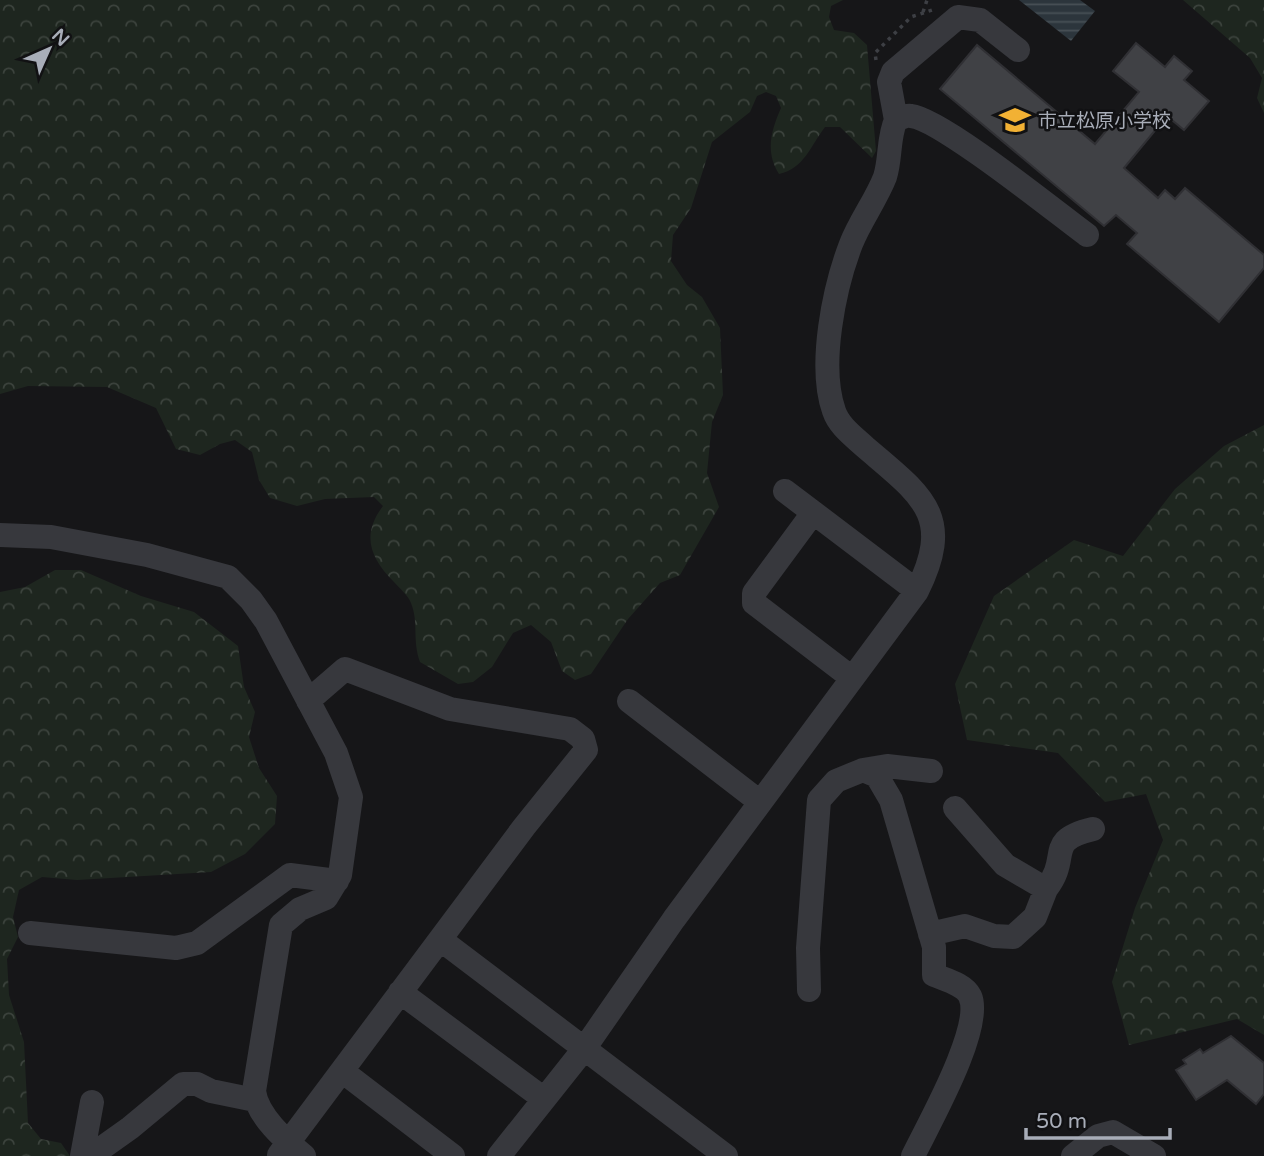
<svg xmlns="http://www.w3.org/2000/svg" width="1264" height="1156" viewBox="0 0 1264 1156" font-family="'Varela Round','Noto Sans JP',sans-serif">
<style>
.forest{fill:url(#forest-crowns)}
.water{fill:url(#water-rules)}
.building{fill:#404145;stroke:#303034;stroke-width:2}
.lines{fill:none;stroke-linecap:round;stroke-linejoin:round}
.path{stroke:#3d3f44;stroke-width:3.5;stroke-dasharray:3.5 5;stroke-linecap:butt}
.minor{stroke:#37383d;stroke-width:24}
.labels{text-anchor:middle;stroke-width:5;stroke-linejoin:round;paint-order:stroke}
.poi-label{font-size:19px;fill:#a8adb8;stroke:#111113;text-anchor:start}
</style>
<defs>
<pattern id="forest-crowns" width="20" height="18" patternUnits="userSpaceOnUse" patternTransform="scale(1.75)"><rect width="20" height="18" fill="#1e261f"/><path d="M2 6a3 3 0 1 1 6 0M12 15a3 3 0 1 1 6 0" fill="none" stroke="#3c433d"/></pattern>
<pattern id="water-rules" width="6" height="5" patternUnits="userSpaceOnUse" patternTransform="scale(1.75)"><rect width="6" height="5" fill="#2c353c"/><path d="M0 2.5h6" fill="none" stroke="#485056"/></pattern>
</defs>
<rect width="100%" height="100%" fill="#161618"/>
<path class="forest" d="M 0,0 L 843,0 L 831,6 L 829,17 L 834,30 L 854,33 L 867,45 L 876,151 L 872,158 L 840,127 L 825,127 C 811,145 804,169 779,174 C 765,152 771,131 781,108 L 776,96 L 766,92 L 757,96 L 750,112 L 712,142 L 691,208 L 673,235 L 671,261 L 687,285 L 702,297 L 720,328 L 723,395 L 712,422 L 707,473 L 719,507 L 680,575 L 660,583 L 628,619 L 591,674 L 575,680 L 562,671 L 551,642 L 531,625 L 513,633 L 492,667 L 473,682 L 458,684 L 420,662 C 412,639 419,623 411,603 C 408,595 400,589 394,582 C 370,558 361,535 383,506 L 374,497 L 325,499 L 297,506 L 270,498 L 259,480 L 252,452 L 235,440 L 220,444 L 200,455 L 176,449 L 156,408 L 107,387 L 28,386 L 0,394 Z
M 1183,0 L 1264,0 L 1264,113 L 1257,98 L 1262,78 L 1250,58 Z
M 1264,425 L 1264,1035 L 1237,1019 L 1129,1045 L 1112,982 L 1135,908 L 1163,840 L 1146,794 L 1105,802 L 1058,753 L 967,740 L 955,684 L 994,596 L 1074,540 L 1123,556 L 1175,489 L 1224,446 Z
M 55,570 L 81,570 L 141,596 L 194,612 L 238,646 L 244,687 L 255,712 L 249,737 L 259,768 L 277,796 L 275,824 L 245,854 L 211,872 L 77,880 L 42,877 L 19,890 L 13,917 L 18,937 L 7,959 L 9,995 L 24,1042 L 28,1123 L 41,1139 L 61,1143 L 70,1156 L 0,1156 L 0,592 L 25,587 Z"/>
<path class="water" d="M 1019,0 L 1080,0 L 1095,11 L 1071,41 Z"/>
<path class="building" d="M 1136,43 L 1165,67 L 1174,56 L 1192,71 L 1184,80 L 1209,101 L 1184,130 L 1167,116 L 1124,168 L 1158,198 L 1165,190 L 1175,199 L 1185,188 L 1264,255 L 1264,268 L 1219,322 L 1127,244 L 1137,233 L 1116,215 L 1104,226 L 940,89 L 977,45 L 1095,144 L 1139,92 L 1113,71 Z
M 1231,1036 L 1264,1063 L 1264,1094 L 1256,1104 L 1227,1080 L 1196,1100 L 1176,1070 L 1186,1064 L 1183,1060 L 1200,1049 L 1203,1053 Z"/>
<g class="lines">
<path class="path" d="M 923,12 L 927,0
M 876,60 L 875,53 L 911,17 L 932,10"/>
<path class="minor" d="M 896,120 L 889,82 L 893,72 L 958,17 L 980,20 L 1018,50
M 785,491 L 917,591
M 813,513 L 754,593 L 754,603 L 852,678
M 0,535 L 51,537 L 147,555 L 228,577 L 251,600 L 266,621 L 336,753 L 351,797 L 340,875 L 326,898 L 300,909 L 281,925 L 254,1091 C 257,1116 285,1140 304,1156
M 629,701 L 760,802
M 863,770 L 887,766 L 931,771
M 1046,889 C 1072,856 1043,841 1093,829
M 30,933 L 176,948 L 197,943 L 290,875 L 337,881
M 930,934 L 965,926 L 994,936 L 1013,937 L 1035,917 L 1046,889 L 1005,865 L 955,808
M 441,940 L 726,1156
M 809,990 L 808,948 L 819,800 L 836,781 L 863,770 L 877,776 L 891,800 L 934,947 L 934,975 C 946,980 964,984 970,996 C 984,1027 928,1125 913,1156
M 400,992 L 544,1099
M 342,1071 L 453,1156
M 279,1155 L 524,827 L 586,750 L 583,739 L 570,729 L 450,709 L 345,669 L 308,701
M 82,1156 L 99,1150 L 130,1128 L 183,1084 L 197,1084 L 211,1091 L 255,1100
M 82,1156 L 92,1102
M 499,1156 L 584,1049 L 674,919 L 917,591 C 955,515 921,495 865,447 C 853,436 839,426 834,411 C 818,366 834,288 851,244 C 860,221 876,200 885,177 C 891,158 888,137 896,120 C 901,118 906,115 911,116 C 941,119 1057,213 1087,235
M 1073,1156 L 1098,1136 L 1113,1132 L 1154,1156"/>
</g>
<defs>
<g id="school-bare" transform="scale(2.415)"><path d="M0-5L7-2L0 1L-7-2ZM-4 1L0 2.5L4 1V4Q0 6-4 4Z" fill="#f2b134" stroke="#111113" stroke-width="2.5" paint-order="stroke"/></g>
</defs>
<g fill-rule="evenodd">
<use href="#school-bare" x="1015" y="120"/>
</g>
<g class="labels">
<g class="poi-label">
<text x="1038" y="127">市立松原小学校</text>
</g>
</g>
<g transform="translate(49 49) rotate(45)" stroke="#111113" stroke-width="5" paint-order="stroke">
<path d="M0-5L12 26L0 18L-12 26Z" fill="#a8adb8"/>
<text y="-10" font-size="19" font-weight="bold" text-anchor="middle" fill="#a8adb8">N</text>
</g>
<path d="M1026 1128v10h144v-10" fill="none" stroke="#a8adb8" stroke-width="3.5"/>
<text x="1036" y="1128" font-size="21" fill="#a8adb8" stroke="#111113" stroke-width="5" paint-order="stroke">50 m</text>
</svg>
